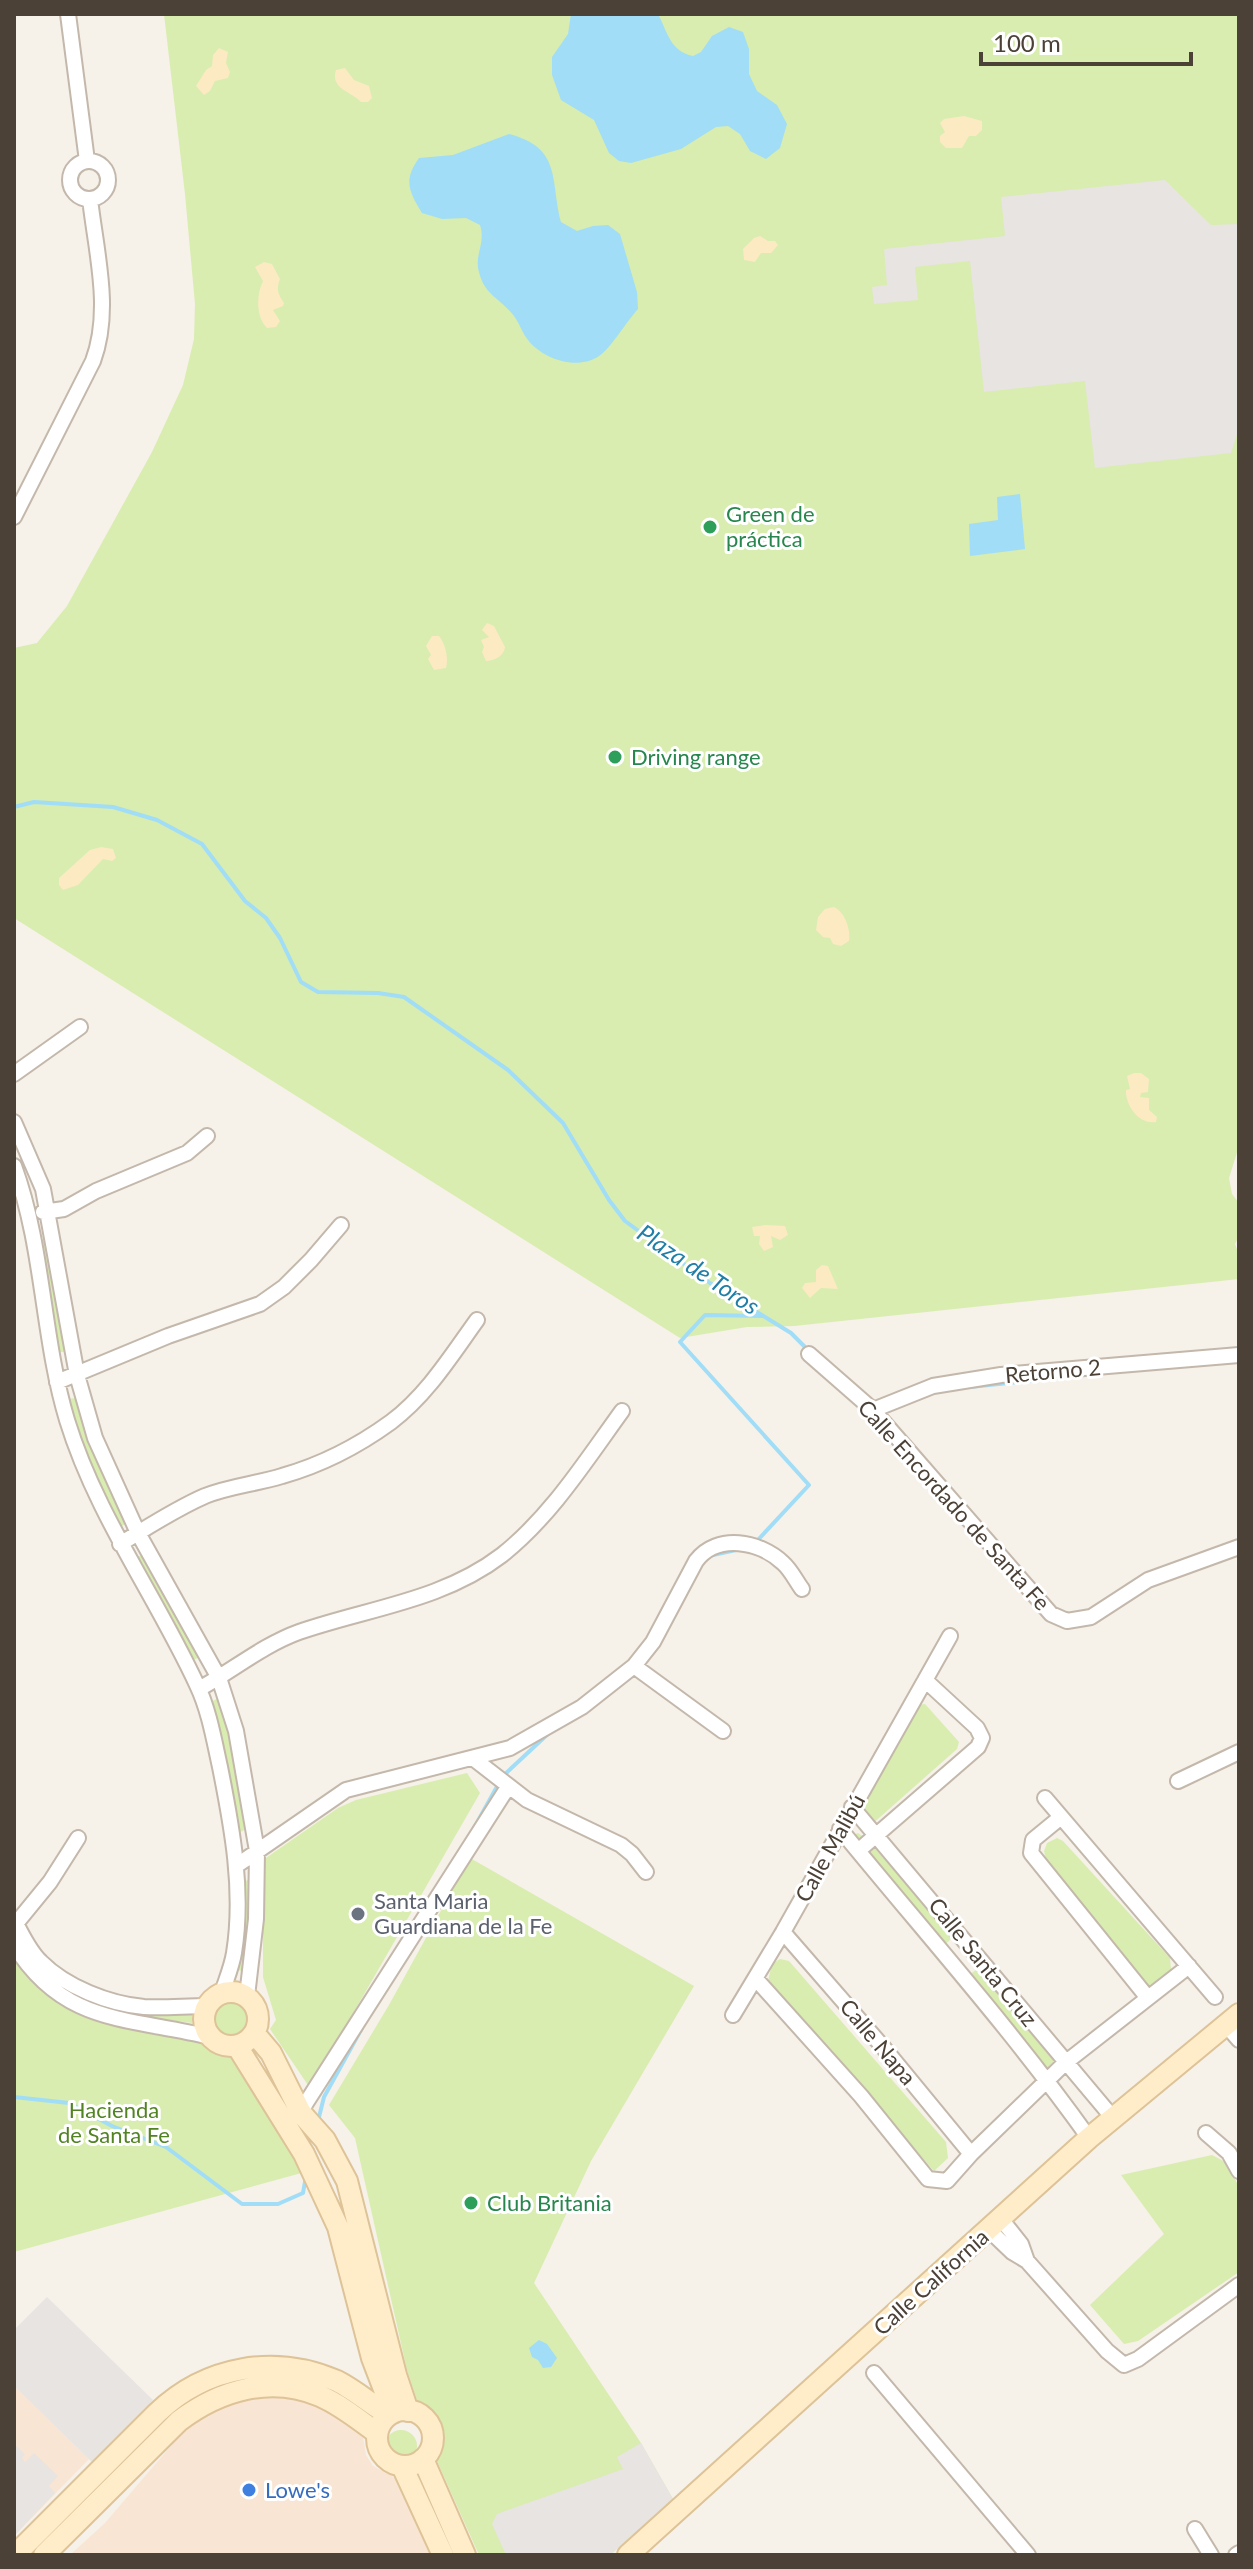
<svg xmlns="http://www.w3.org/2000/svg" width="1253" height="2569" viewBox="0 0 1253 2569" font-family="Lato,sans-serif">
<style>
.commercial{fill:#f9e5d3}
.green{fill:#d8edaf}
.sand{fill:#fceac3}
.parking{fill:#e7e4e1}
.water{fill:#a1ddf7}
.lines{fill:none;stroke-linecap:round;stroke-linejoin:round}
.stream{stroke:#a1ddf7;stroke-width:4}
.street-casing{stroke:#c3b8ab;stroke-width:18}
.secondary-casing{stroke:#ddc397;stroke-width:24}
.street{stroke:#fff;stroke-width:14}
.secondary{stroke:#ffedca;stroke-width:20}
.leisure-dot{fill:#2e9e5b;stroke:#fff;stroke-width:3}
.worship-dot{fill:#6b7280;stroke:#fff;stroke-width:3}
.shop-dot{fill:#3f7fe0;stroke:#fff;stroke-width:3}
.labels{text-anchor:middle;stroke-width:6;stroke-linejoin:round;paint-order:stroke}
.leisure-label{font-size:22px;fill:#27864d;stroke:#fff;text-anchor:start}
.street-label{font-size:22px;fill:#4b4137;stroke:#fff}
.worship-label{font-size:22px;fill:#5b616d;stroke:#fff;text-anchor:start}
.park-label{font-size:22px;fill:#528323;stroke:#fff}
.shop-label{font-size:22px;fill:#366cbe;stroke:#fff;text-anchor:start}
.water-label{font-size:24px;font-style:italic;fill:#217ea7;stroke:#fff}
</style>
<rect width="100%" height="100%" fill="#f6f1e9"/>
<path class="commercial" d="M 14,2386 L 89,2459 L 14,2536 Z
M 261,2396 L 292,2398 L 314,2404 L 331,2413 L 363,2437 L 366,2455 L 373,2466 L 395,2478 L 431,2555 L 70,2555 L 105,2523 L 182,2433 L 206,2411 L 232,2401 Z"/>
<path class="green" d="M 164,14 L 1239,14 L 1239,1146 L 1229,1178 L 1232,1194 L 1239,1203 L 1239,1236 L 1235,1244 L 1239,1255 L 1239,1279 L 794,1326 L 747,1327 L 680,1338 L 14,918 L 14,648 L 37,643 L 67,606 L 152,452 L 183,385 L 194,339 L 195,304 L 185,194 Z
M 48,1239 L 66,1352 L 58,1352 L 38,1240 Z
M 77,1398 L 103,1476 L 126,1524 L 117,1528 L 81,1445 L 67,1399 Z
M 143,1554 L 202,1656 L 189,1662 L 133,1560 Z
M 217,1699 L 232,1743 L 249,1828 L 238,1833 L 208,1703 Z
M 925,1704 L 959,1742 L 957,1749 L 871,1825 L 861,1809 L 919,1705 Z
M 467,1773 L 480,1793 L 310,2088 L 270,2029 L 276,2020 L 263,1977 L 263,1860 L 338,1808 L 356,1800 Z
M 858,1833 L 868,1840 L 952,1938 L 941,1948 L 850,1836 Z
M 1057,1838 L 1063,1841 L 1170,1958 L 1171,1970 L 1150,1986 L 1143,1983 L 1046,1859 L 1044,1851 L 1047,1843 Z
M 470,1858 L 694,1986 L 591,2161 L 534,2283 L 641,2443 L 673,2499 L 610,2555 L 479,2555 L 437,2461 L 407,2370 L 355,2138 L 329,2105 L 389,2005 Z
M 249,1879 L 250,1916 L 246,1972 L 237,1970 L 241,1884 Z
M 14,1948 L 53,1996 L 230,2047 L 316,2169 L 14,2252 Z
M 780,1959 L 789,1961 L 946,2142 L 948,2158 L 934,2171 L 768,1981 L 772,1964 Z
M 35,1960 L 75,1988 L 193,2010 L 192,2023 L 101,2011 L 65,1997 Z
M 977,1969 L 1054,2061 L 1045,2070 L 967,1977 Z
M214 2016a21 21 0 1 1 42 0a21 21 0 1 1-42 0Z
M 1212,2155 L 1227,2163 L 1239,2187 L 1239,2272 L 1138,2341 L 1124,2344 L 1090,2305 L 1164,2234 L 1121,2175 Z
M385 2446a16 16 0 1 1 32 0a16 16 0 1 1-32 0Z"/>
<path class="sand" d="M 219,48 L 228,52 L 226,63 L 230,72 L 228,78 L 215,81 L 210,91 L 204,95 L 196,86 L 206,70 L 212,66 L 213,55 Z
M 345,68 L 354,80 L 369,86 L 372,98 L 368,102 L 361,102 C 351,91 330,89 336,70 Z
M 964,116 L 982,121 L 982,130 L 976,136 L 969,136 L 962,148 L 946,148 L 940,142 L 940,136 L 945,132 L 940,123 L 944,119 Z
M 760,236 L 768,241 L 775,241 L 778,245 L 771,253 L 761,253 L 755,262 L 744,260 L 743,249 L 754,238 Z
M 264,262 L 272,264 L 280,279 C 276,290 278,294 284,303 L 283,306 L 273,310 L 280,321 L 276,327 L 267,328 C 256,317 256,295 263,281 L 255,267 Z
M 487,623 L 494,626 L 505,647 C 504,656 494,661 486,661 L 482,652 L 484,647 L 481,640 L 489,637 L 482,630 Z
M 432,636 L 439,636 C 445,643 449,658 446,668 L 434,670 L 428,659 L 431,655 L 426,646 Z
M 101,847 L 113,849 L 116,858 L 112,861 L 103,859 L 78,885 L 63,890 L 59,885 L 59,878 L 90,850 Z
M 834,907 C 845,912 851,930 849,941 L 841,946 L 833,944 L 830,938 L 823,937 L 816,930 L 818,917 L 825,909 Z
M 1134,1073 L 1141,1073 L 1149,1079 L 1148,1092 L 1141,1093 L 1140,1097 L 1149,1098 L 1149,1110 L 1157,1117 L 1156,1122 C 1139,1125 1125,1105 1126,1090 L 1130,1089 L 1127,1076 Z
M 765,1225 L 785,1226 L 788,1235 L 780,1240 L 771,1236 L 773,1247 L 764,1251 L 759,1244 L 760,1236 L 754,1236 L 752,1227 Z
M 822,1265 L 828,1266 L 838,1289 L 821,1288 L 810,1298 L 802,1288 L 805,1283 L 816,1282 L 816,1270 Z"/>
<path class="parking" d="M 1165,180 L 1211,225 L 1239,224 L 1239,428 L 1231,453 L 1095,468 L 1085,381 L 984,392 L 970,261 L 915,267 L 918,300 L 874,304 L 872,287 L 887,285 L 884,249 L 1005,236 L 1001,197 Z
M 47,2297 L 153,2400 L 92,2462 L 14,2386 L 14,2330 Z
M 641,2443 L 673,2499 L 610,2555 L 506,2555 L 492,2524 L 497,2514 L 623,2469 L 617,2457 Z
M 14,2444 L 25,2454 L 22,2458 L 25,2462 L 34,2453 L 58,2476 L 49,2486 L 55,2493 L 14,2536 Z"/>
<path class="water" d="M 571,14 L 658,14 C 668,33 670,51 693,56 L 701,52 L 712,36 L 729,27 L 743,32 L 749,49 L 749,74 L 757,91 L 777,105 L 787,124 L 780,148 L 766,159 L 750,151 L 740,134 L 728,126 L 716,127 L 681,149 L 631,163 L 619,161 L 609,153 L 594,120 L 561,100 L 552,75 L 552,57 L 568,34 Z
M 509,134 C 562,148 550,179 561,222 L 577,231 L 593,226 L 608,225 L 620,234 L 637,292 L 638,309 C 626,322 612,347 599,356 C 577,371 543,359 528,340 C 523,334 520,325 516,319 C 502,298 485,297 479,272 C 474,254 486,244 480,225 L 466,218 L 442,219 L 422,213 C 409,192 403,180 419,158 L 453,155 Z
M 1020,494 L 1025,549 L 970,556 L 969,524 L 998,520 L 997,497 Z
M 539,2340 L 547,2344 L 557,2358 L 551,2367 L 543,2368 L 538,2360 L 532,2357 L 529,2348 Z"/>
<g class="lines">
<path class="stream" d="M 14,807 L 34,802 L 113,807 L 157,820 L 202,844 L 245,901 L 266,918 L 280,938 L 301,982 L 318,992 L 378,993 L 404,997 L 508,1070 L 563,1123 L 609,1200 L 625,1221 L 710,1283 L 791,1333 L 807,1349
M 970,1387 L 1105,1373
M 755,1543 L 809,1485 L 680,1342 L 705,1315 L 763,1316
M 713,1555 L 736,1550
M 503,1776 L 549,1733
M 474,1828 L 499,1783
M 14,2097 L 69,2103 L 112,2126 L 166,2147 L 242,2204 L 278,2204 L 303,2193 L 306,2176
M 318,2121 L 324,2097 L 362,2028"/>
<g class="street-casing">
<path id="street" d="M 68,14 L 87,161
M70 180a19 19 0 1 1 38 0a19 19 0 1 1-38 0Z
M 14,517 L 93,361 C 112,310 96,252 90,199
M 14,1074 L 80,1027
M 14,1122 L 43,1189 L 77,1375 L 95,1438 L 138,1533 L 219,1678 L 236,1731 L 257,1851 L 256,1919 L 247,1996
M 14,1166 C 44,1248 42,1337 67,1420 C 96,1515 156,1596 197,1685 C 209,1710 214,1740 220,1767 C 232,1827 244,1891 234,1953 C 232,1966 226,1980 222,1993
M 43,1212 L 64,1209 L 96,1191 L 187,1153 L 207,1136
M 809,1354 L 873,1410 L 1051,1614 L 1067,1621 L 1091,1617 L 1148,1580 L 1239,1547
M 57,1382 L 168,1336 L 260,1304 L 284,1287 L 311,1260 L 341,1225
M 873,1410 L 933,1386 L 1001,1375 L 1239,1355
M 120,1544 C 148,1527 175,1509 205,1496 C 230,1486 256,1484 282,1476 C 321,1465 358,1446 391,1422 C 427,1395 451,1356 477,1320
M 634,1666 L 723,1731
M 199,1689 C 232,1671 263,1645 299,1632 C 368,1608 442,1601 502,1555 C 551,1516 585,1462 622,1411
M 474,1759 L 527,1800 L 621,1845 L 632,1854 L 646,1872
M 1178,1781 L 1239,1752
M 1045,1798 L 1215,1997
M 852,1807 L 1113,2118
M 1061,1817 L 1033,1840 L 1031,1853 L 1148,1998
M 840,1829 C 924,1932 1012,2030 1089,2138
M 858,1851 L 978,1747 L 982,1738 L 977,1728 L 925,1680
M 236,1866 L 346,1790 L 510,1748 L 582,1707 L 634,1666 L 653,1642 L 696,1561 C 717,1533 760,1541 783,1563 C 791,1570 796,1581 802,1589
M 14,1920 C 22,1934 29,1951 41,1962 C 66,1987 109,2004 144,2007 C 165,2008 186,2006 207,2006
M 14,1926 L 50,1882 L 78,1838
M 783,1932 L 883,2047 L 971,2154
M 14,1945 C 64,2025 127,2017 210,2037
M 756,1979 L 861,2096 L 928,2179 L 947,2181 L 971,2154 L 1065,2063 L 1189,1966
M 733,2015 L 783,1932 L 950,1636
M 1226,2025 L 1239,2040
M 297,2117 L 508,1787
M 1206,2133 L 1229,2153 L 1239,2171
M 1001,2219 L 1021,2244 L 1027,2261 L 1107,2351 L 1124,2365 L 1138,2359 L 1239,2285
M 989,2230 L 1012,2252 L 1027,2261
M 874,2373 L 1028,2555
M 1195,2529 L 1211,2555
M 1236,2555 L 1239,2553"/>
</g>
<g class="secondary-casing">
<path id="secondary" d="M204 2019a27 27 0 1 1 54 0a27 27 0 1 1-54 0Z
M 255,2034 L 271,2053 L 301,2113 L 325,2140 L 347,2181 L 396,2375 L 408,2411
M 237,2046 L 304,2154 L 338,2227 L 372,2358 L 393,2413
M377 2438a28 28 0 1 1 56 0a28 28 0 1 1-56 0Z
M 423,2459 L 465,2555
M 402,2466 L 443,2555
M 15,2555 L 157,2413 C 206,2366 275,2354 337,2381 C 355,2390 372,2405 389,2415
M 44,2555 L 179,2421 C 220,2390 271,2375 320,2396 C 341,2405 359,2420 377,2433
M 628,2555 L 1089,2138 L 1239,2014"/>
</g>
<use href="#street" class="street"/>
<use href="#secondary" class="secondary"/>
</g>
<g class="leisure-dot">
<circle cx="710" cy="527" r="8"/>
<circle cx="615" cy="757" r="8"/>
<circle cx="471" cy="2203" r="8"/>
</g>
<circle class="worship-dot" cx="358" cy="1914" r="8"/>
<circle class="shop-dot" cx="249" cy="2490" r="8"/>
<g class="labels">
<g class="leisure-label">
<text x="726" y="522">Green de<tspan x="726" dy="25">práctica</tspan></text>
<text x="631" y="765">Driving range</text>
<text x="487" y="2211">Club Britania</text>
</g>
<g class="street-label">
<text transform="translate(1053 1371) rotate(-5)" y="8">Retorno 2</text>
<text transform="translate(954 1505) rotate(48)" y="8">Calle Encordado de Santa Fe</text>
<text transform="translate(830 1848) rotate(-61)" y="8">Calle Malibú</text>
<text transform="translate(983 1962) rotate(51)" y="8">Calle Santa Cruz</text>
<text transform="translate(878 2042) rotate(50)" y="8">Calle Napa</text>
<text transform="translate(931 2282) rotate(-42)" y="8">Calle California</text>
</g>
<g class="worship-label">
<text x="374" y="1909">Santa Maria<tspan x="374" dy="25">Guardiana de la Fe</tspan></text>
</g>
<g class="park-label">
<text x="114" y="2118">Hacienda<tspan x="114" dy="25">de Santa Fe</tspan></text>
</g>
<g class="shop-label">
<text x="265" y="2498">Lowe's</text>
</g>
<g class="water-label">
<text transform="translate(698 1270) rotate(34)" y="8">Plaza de Toros</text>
</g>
</g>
<rect width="1253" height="2569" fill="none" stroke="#4b4137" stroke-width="32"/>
<path d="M981 52v12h210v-12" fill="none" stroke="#4b4137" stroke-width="4"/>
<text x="993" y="52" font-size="24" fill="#4b4137" stroke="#ffffff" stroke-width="6" paint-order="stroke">100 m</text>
</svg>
